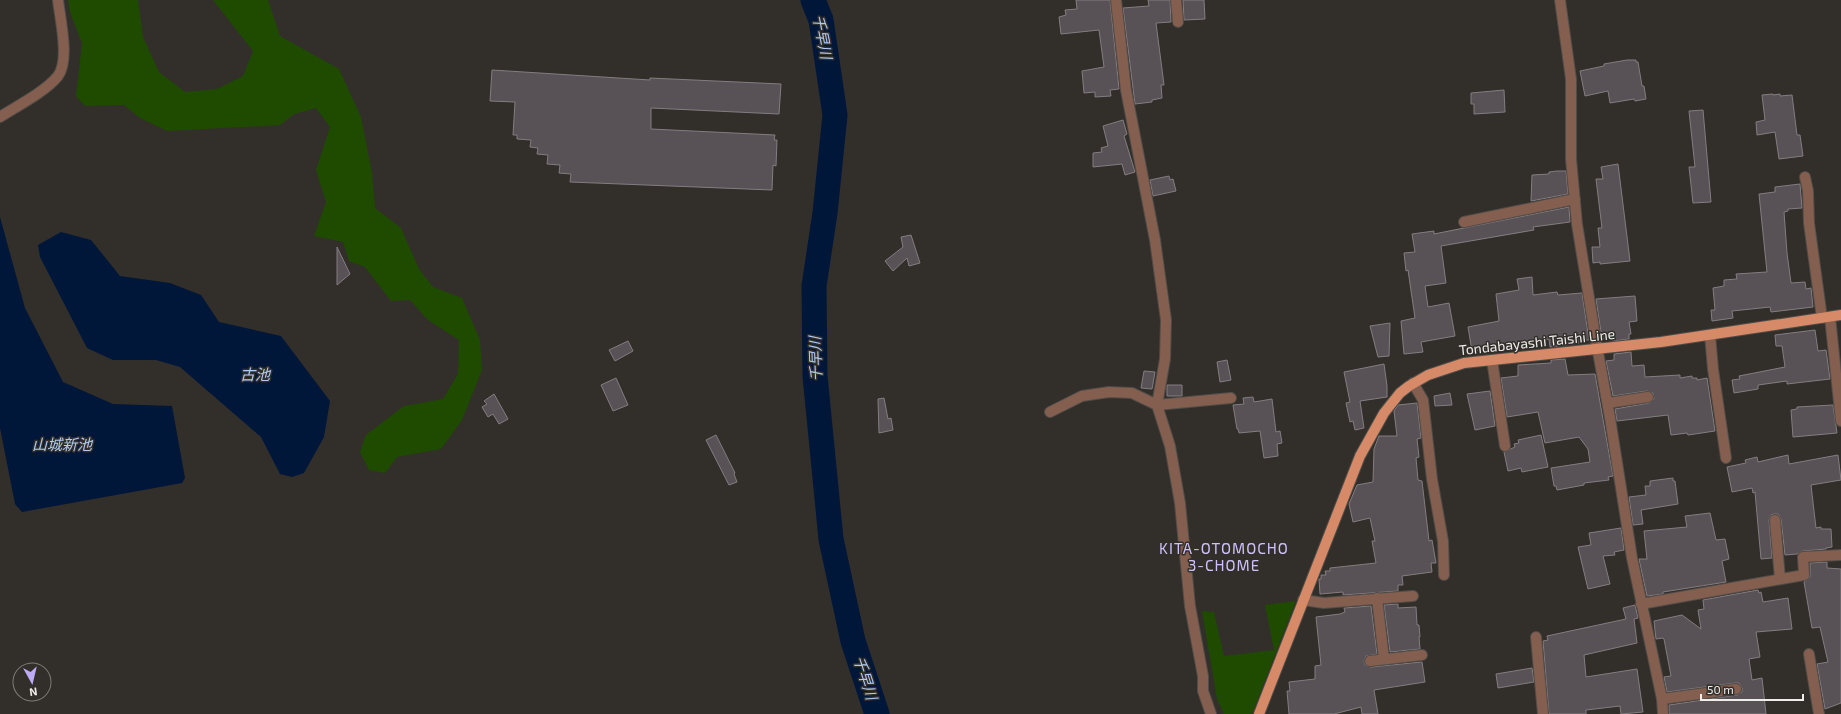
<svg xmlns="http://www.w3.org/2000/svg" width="1841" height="714" viewBox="0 0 1841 714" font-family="'Exo 2','Noto Sans JP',sans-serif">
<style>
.green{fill:#1f4b00}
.water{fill:#01173a}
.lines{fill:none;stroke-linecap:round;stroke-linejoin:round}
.river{stroke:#01173a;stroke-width:25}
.building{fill:#585256;stroke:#837d81}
.minor-casing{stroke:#504d49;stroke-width:12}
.tertiary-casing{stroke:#504d49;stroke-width:12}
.primary-casing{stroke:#504d49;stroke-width:12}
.minor{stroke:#845e4e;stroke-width:10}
.tertiary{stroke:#845e4e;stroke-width:10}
.primary{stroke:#d68a68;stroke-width:10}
.labels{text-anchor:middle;stroke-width:3;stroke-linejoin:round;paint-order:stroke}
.street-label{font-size:14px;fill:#efedea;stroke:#322f2a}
.water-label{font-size:15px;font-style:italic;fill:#b1cbf2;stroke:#322f2a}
.neighbourhood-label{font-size:15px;letter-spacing:1px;fill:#cfc1fa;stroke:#322f2a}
</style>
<rect width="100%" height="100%" fill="#322f2a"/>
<path class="green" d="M 68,0 L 138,0 L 143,37 L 159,72 L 185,92 L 217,89 L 243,76 L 253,51 L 213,0 L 268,0 L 280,36 L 339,69 L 361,117 L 372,173 L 375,208 L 401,228 L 419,269 L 433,287 L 462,298 L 480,340 L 482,370 L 462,420 L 441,449 L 397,457 L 385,473 L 369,470 L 360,452 L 366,435 L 404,406 L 443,399 L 458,374 L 459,340 L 428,320 L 410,300 L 391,301 L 365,267 L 349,261 L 343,242 L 314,236 L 326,202 L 316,170 L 330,127 L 316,108 L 294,114 L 280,125 L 167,131 L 140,118 L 124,105 L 85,106 L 76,96 L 82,43 L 70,12 Z
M 1296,601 L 1252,714 L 1224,714 L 1217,699 L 1202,611 L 1214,612 L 1224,656 L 1274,650 L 1265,605 Z"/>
<path class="water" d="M 0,217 L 25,308 L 63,382 L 113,404 L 172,406 L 185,478 L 182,483 L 22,512 L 15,504 L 0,428 Z
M 61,232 L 91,240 L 120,276 L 170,283 L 201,295 L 219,322 L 281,336 L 330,401 L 324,437 L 304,473 L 292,477 L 280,474 L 261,437 L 180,367 L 156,360 L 113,360 L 87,348 L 40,257 L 38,245 Z"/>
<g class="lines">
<path class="river" d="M 813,0 L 821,20 L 835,115 L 825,213 L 814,286 L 815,376 L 831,539 L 853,641 L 877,714"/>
</g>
<path class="building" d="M 1076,0 L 1110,0 L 1119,89 L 1110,90 L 1111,96 L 1095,97 L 1095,92 L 1084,93 L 1082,71 L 1104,67 L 1099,30 L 1061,34 L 1059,17 L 1066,15 L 1065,10 L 1077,9 Z
M 1148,0 L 1170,0 L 1171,22 L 1156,23 L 1164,85 L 1161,85 L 1162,98 L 1152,100 L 1152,102 L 1135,104 L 1123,8 L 1149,6 Z
M 1183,0 L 1204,0 L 1205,19 L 1184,20 Z
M 1627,60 L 1636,60 L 1636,62 L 1638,62 L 1642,86 L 1644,86 L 1646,99 L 1635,101 L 1634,99 L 1610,103 L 1608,91 L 1585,96 L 1580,71 L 1604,66 L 1604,64 Z
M 492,70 L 650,80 L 650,78 L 781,84 L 779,114 L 651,108 L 651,129 L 775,135 L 774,140 L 777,140 L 776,166 L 773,165 L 772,190 L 570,182 L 571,174 L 559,173 L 560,165 L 547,164 L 548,155 L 537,154 L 538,148 L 530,147 L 531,140 L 517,139 L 517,135 L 513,135 L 515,102 L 490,101 Z
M 1504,90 L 1505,112 L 1474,114 L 1474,104 L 1471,104 L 1471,93 Z
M 1773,94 L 1773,95 L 1780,94 L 1780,96 L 1792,95 L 1797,135 L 1800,135 L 1803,156 L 1779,159 L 1775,132 L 1757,135 L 1756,122 L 1765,120 L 1762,95 Z
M 1703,110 L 1711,202 L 1693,203 L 1689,167 L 1695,167 L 1689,111 Z
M 1123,120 L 1127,134 L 1124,136 L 1135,172 L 1125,175 L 1122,164 L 1093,167 L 1093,153 L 1102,152 L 1101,148 L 1108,146 L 1103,126 Z
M 1618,164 L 1630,261 L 1600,264 L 1600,262 L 1593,263 L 1592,247 L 1600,247 L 1598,228 L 1602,228 L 1596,179 L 1603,179 L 1601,167 Z
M 1557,171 L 1566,171 L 1568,194 L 1531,201 L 1532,175 L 1549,174 L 1549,172 Z
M 1169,176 L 1170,180 L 1173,179 L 1176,191 L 1153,196 L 1150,180 Z
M 1800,184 L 1802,208 L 1788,209 L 1788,211 L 1784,212 L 1787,253 L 1791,283 L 1805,282 L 1806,289 L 1811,288 L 1813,307 L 1771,312 L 1770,307 L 1732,311 L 1733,318 L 1712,321 L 1711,310 L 1715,310 L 1713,288 L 1724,286 L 1724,280 L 1737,279 L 1736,274 L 1767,272 L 1759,194 L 1775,192 L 1775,187 Z
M 1569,207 L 1570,222 L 1533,227 L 1534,230 L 1441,246 L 1446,283 L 1425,286 L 1428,307 L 1449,303 L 1455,336 L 1421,342 L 1423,352 L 1404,354 L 1401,321 L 1415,318 L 1408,270 L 1406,271 L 1404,253 L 1415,252 L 1412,234 L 1434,231 L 1434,234 Z
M 911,235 L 920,263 L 909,266 L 907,258 L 893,271 L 885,261 L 903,247 L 901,237 Z
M 337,247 L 350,274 L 337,285 Z
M 1532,277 L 1533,295 L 1557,292 L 1558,295 L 1582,293 L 1589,340 L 1579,340 L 1579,343 L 1550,347 L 1549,339 L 1472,351 L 1468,327 L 1499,321 L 1496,294 L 1519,290 L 1517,279 Z
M 1635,296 L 1637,321 L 1629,322 L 1631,334 L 1629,334 L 1629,339 L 1613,341 L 1612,338 L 1602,339 L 1596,299 Z
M 1390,323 L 1389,356 L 1378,357 L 1370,326 Z
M 1815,330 L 1818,351 L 1826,350 L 1830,379 L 1787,384 L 1787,381 L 1758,385 L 1758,389 L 1734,393 L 1732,380 L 1740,379 L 1739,376 L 1785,367 L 1782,346 L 1776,346 L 1775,335 Z
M 628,341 L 633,351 L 615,361 L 609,350 Z
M 1631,352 L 1632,366 L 1644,365 L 1645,377 L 1680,375 L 1680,378 L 1692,376 L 1692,378 L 1697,378 L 1697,380 L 1707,378 L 1715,431 L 1688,435 L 1687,433 L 1671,435 L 1668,415 L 1617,421 L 1615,409 L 1649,403 L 1654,399 L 1653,393 L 1647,391 L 1613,396 L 1606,361 L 1614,360 L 1614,354 Z
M 1565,359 L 1568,375 L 1595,374 L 1613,476 L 1608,477 L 1609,480 L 1584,483 L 1584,485 L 1557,490 L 1556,486 L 1554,486 L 1551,468 L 1590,462 L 1588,449 L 1579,437 L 1545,443 L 1538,412 L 1507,417 L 1501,378 L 1518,376 L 1518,365 L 1551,363 L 1551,360 Z
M 1227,360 L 1231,380 L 1220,382 L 1217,362 Z
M 1384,364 L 1387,386 L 1387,397 L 1360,401 L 1364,428 L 1355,430 L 1353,421 L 1350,422 L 1346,403 L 1350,402 L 1344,372 Z
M 1144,371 L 1155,372 L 1152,389 L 1141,388 Z
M 616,378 L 628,405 L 613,411 L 601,385 Z
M 1167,385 L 1182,385 L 1182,396 L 1167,396 Z
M 1490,391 L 1495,426 L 1475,430 L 1467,394 Z
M 1450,393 L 1452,405 L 1435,406 L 1434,396 Z
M 494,394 L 508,419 L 499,424 L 493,414 L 488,417 L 482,407 L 487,404 L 484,401 Z
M 1253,397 L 1254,402 L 1272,399 L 1276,432 L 1280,431 L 1282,443 L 1277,444 L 1278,456 L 1264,458 L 1260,431 L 1239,433 L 1238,429 L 1237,429 L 1233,405 L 1244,404 L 1243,398 Z
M 884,398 L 888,419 L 891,418 L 893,430 L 879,433 L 878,399 Z
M 1417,403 L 1421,438 L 1417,439 L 1419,457 L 1416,458 L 1418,480 L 1422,481 L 1429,541 L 1432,540 L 1436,563 L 1431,563 L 1432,572 L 1402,576 L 1403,585 L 1398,585 L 1398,591 L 1343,595 L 1343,592 L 1320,594 L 1319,579 L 1321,579 L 1321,575 L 1326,575 L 1325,571 L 1330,571 L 1330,568 L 1376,563 L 1372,541 L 1375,541 L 1370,518 L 1353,522 L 1349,504 L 1357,485 L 1373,482 L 1374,449 L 1379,436 L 1397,436 L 1394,411 L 1398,405 Z
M 1833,405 L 1837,433 L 1793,437 L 1791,410 L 1797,409 L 1797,407 Z
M 716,435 L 735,473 L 734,474 L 737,482 L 729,485 L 706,440 Z
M 1541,435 L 1548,467 L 1522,472 L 1521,468 L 1508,471 L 1504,452 L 1515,447 L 1514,444 L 1519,443 L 1518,440 Z
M 1788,455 L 1789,464 L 1838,455 L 1841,480 L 1811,485 L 1816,528 L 1821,527 L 1821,529 L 1831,529 L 1832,547 L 1826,548 L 1826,549 L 1803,551 L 1797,554 L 1785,555 L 1781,519 L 1778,514 L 1774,514 L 1771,515 L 1769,520 L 1772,558 L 1761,559 L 1755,492 L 1753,493 L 1752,488 L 1732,492 L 1727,467 L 1746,463 L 1745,460 L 1757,457 L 1758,462 Z
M 1673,478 L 1673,481 L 1675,481 L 1678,504 L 1641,510 L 1643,524 L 1633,525 L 1629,497 L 1646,495 L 1645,486 L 1650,486 L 1650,481 Z
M 1710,513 L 1716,540 L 1725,539 L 1729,559 L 1722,561 L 1726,582 L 1663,592 L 1663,594 L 1647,596 L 1639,559 L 1647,559 L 1644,531 L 1687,527 L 1685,516 Z
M 1621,528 L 1624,550 L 1614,552 L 1615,555 L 1603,556 L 1610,584 L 1588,589 L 1578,547 L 1591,545 L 1589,533 Z
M 1827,562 L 1827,568 L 1841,569 L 1841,703 L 1825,709 L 1817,664 L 1828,662 L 1820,627 L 1812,628 L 1804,582 L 1810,577 L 1810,563 Z
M 1758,590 L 1759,593 L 1761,592 L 1763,602 L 1788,598 L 1792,629 L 1756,632 L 1760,657 L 1749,659 L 1752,680 L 1762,678 L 1766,714 L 1669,714 L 1669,705 L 1737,695 L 1742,692 L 1742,688 L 1739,683 L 1735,683 L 1667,692 L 1664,677 L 1671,676 L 1664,639 L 1663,638 L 1656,639 L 1654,621 L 1682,615 L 1701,629 L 1698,610 L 1704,609 L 1703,600 Z
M 1398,604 L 1398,608 L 1416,607 L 1417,625 L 1419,625 L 1420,637 L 1419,637 L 1420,649 L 1390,652 L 1384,605 Z
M 1635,605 L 1638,618 L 1634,619 L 1637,643 L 1584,655 L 1586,677 L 1637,669 L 1643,712 L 1621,714 L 1620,706 L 1586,710 L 1586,714 L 1549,714 L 1543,641 L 1548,640 L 1547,636 L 1626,619 L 1623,608 Z
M 1371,606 L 1377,654 L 1366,656 L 1364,661 L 1365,665 L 1371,667 L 1422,662 L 1425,682 L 1374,690 L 1378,714 L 1362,714 L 1361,707 L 1334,714 L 1289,714 L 1287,691 L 1290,691 L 1289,682 L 1315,679 L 1315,666 L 1321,665 L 1316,617 L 1340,614 L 1345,612 L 1344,608 Z
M 1532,668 L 1534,682 L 1498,688 L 1496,674 Z"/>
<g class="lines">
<g class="minor-casing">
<path id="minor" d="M 1116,0 L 1126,90 L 1155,240 L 1166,320 L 1165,359 L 1157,405 L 1170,446 L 1180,503 L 1190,606 L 1203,676 L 1203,691 L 1211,714
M 1176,0 L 1178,22
M 1560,0 L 1571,79 L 1571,159 L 1577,224 L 1596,341 L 1610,418 L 1632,558 L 1662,699 L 1663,714
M 1805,177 L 1808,191 L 1809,223 L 1822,318
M 1464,222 L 1575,199
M 1830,317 L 1841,421
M 1710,335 L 1713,369 L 1726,458
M 1492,360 L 1505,446
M 1413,383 L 1423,400 L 1432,479 L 1443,541 L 1444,575
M 1608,403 L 1648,397
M 1050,412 L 1082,396 L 1109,392 L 1132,393 L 1157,405 L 1231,398
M 1775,520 L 1780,579
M 1377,598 L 1384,659
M 1303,600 L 1324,603 L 1413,596
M 1641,604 L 1804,575 L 1803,557 L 1841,555
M 1536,637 L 1543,714
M 1809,654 L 1819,714
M 1370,661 L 1422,655
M 1662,699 L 1736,689"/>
</g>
<g class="tertiary-casing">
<path id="tertiary" d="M 0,117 C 17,106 45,92 58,76 C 70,60 60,19 58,0"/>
</g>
<g class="primary-casing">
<path id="primary" d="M 1259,714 L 1360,456 L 1384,413 L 1400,393 L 1409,386 L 1428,375 L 1464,363 L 1661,342 L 1841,315"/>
</g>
<use href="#minor" class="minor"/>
<use href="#tertiary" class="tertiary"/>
<use href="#primary" class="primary"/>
</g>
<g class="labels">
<g class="street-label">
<text transform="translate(1537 342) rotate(-6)" y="5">Tondabayashi Taishi Line</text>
</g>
<g class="water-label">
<text transform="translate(822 37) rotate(79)" y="5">千早川</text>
<text transform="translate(816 359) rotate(-92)" y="5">千早川</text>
<text x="255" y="380">古池</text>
<text x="62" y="450">山城新池</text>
<text transform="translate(865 678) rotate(72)" y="5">千早川</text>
</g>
<g class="neighbourhood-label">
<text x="1224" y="554">KITA-OTOMOCHO<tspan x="1224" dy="17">3-CHOME</tspan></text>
</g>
</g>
<g transform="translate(32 682) rotate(172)"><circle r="19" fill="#322f2a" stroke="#7e7b77"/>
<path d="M0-3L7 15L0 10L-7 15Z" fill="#bea9f5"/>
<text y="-6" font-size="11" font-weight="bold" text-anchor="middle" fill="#efedea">N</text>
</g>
<path d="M1701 694v6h102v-6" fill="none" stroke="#efedea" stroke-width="2"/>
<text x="1707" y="694" font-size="12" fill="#efedea" stroke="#322f2a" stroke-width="3" paint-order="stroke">50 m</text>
</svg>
